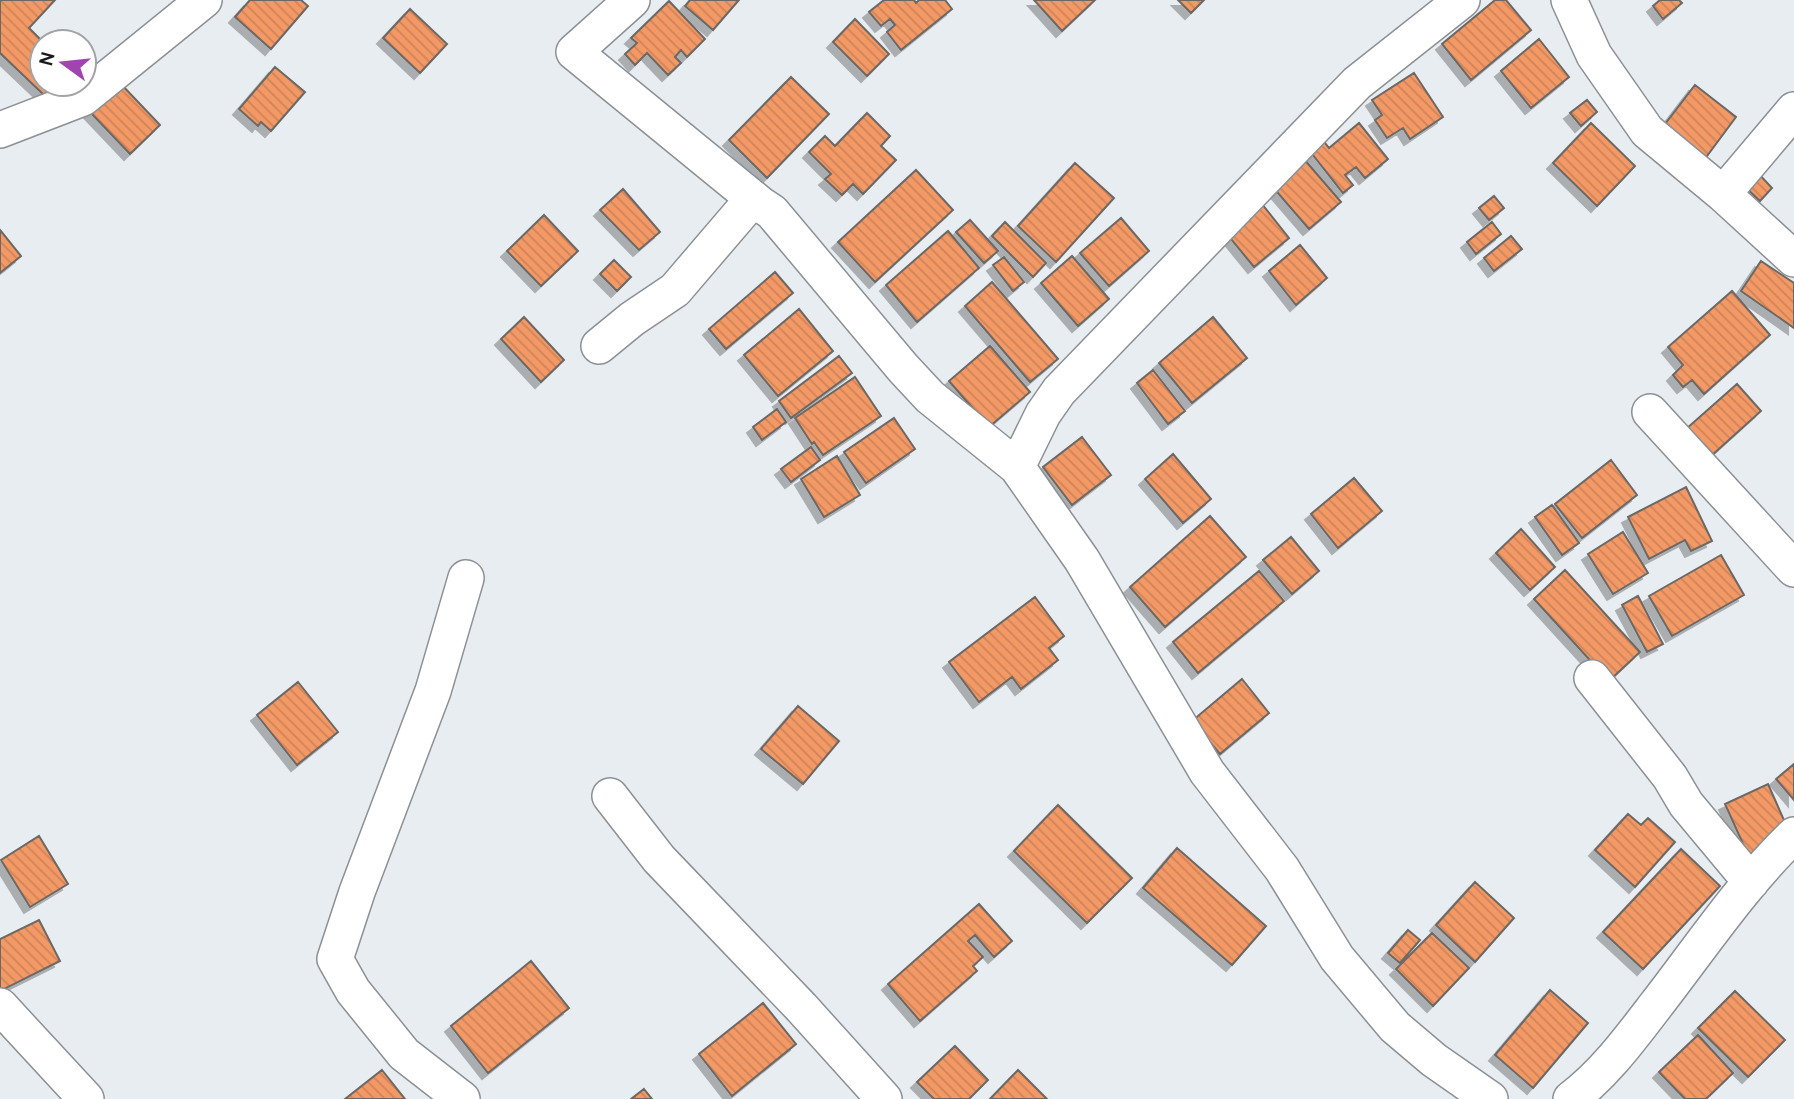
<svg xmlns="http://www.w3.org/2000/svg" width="1794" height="1099" viewBox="0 0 1794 1099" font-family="Cabin,sans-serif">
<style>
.building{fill:url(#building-back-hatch);stroke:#6c6764;stroke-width:2;filter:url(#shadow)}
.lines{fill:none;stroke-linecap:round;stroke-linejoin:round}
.street-casing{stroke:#8c9094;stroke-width:38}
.street{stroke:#fff;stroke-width:35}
</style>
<defs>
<pattern id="building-back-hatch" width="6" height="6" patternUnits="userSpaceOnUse" patternTransform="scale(1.75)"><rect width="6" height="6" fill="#f39966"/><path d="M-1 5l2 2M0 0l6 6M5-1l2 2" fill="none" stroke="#d08358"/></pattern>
<filter id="shadow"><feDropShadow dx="-6" dy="6" stdDeviation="0" flood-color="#0004"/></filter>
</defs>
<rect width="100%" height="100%" fill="#e8edf2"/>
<path class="building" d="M 0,0 L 55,0 L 29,28 L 43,42 L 42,84 L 56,84 L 45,96 L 0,53 Z
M 250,0 L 301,0 L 308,6 L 271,49 L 235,17 Z
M 690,0 L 739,0 L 713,30 L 685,6 Z
M 884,0 L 914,0 L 916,3 L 919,0 L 945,0 L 952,9 L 901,50 L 887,32 L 895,25 L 890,19 L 881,26 L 869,12 Z
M 1034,0 L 1095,0 L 1062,31 Z
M 1178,0 L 1204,0 L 1191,13 Z
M 1495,0 L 1506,0 L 1531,30 L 1471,80 L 1442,44 Z
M 1660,0 L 1679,0 L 1682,3 L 1663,19 L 1653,6 Z
M 669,1 L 705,39 L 687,57 L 681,50 L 675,57 L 681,63 L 668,75 L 647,53 L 635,65 L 625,54 L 637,43 L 631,38 Z
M 410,9 L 447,44 L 420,73 L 383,38 Z
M 855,19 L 889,54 L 867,76 L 833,42 Z
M 1539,39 L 1569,77 L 1531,108 L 1501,71 Z
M 275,67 L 305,92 L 271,131 L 261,122 L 258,126 L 239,109 Z
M 1414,73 L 1443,117 L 1410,139 L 1403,128 L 1387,138 L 1375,120 L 1382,115 L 1372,100 Z
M 791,77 L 829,114 L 767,178 L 729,140 Z
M 120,83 L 160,125 L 130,154 L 90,112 Z
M 1695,85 L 1736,117 L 1704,160 L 1662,128 Z
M 1587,100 L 1597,112 L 1581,126 L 1570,113 Z
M 867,113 L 890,136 L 881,146 L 896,160 L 863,194 L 853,184 L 842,195 L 825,179 L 831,174 L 809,152 L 825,136 L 835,146 Z
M 1359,123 L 1388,159 L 1365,178 L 1356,167 L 1345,175 L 1353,185 L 1343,193 L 1309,150 L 1322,139 L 1329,148 Z
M 1591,123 L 1635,166 L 1597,206 L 1553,163 Z
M 1303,158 L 1341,202 L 1309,229 L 1271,185 Z
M 1075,163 L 1114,198 L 1056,262 L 1018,226 Z
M 916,170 L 953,210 L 875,282 L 838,242 Z
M 1756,171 L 1772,188 L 1760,201 L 1743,185 Z
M 623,189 L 660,232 L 639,250 L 600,210 Z
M 1494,196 L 1504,208 L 1489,220 L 1479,208 Z
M 1258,199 L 1289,238 L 1254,267 L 1222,228 Z
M 544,215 L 578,251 L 541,286 L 507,251 Z
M 1121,218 L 1149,251 L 1109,286 L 1080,253 Z
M 970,220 L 998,251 L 984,263 L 956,232 Z
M 1005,222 L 1046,263 L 1033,277 L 992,236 Z
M 1492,222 L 1501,234 L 1476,254 L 1467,242 Z
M 0,230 L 21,256 L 0,273 Z
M 948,231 L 979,268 L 917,322 L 886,285 Z
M 1511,236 L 1522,249 L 1494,271 L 1484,258 Z
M 1300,245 L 1327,278 L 1296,305 L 1269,271 Z
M 1072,256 L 1109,299 L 1078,326 L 1041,283 Z
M 1004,257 L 1024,282 L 1013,291 L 993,265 Z
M 614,260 L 631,277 L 617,291 L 600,274 Z
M 1761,261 L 1794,283 L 1794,328 L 1741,291 Z
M 775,272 L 793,293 L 726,349 L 709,329 Z
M 992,282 L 1058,359 L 1030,382 L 965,306 Z
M 1732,291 L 1770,335 L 1704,394 L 1692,380 L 1683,387 L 1673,375 L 1683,365 L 1668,347 Z
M 799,309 L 833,351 L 778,396 L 744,355 Z
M 524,317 L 564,360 L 541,382 L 501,339 Z
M 1213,317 L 1247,358 L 1192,403 L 1159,363 Z
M 990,346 L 1030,392 L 989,427 L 949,381 Z
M 839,356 L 852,373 L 791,418 L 779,401 Z
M 1153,370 L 1185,411 L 1168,424 L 1137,383 Z
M 855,377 L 881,416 L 823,455 L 814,442 L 812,444 L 795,418 Z
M 1737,384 L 1761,411 L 1710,457 L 1686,429 Z
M 777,409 L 786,422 L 762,440 L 753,427 Z
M 894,418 L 915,449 L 866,483 L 844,452 Z
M 1082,437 L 1111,475 L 1072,505 L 1043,467 Z
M 811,447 L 820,460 L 791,482 L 781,469 Z
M 1173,454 L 1211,499 L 1183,523 L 1145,479 Z
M 837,456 L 860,495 L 824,517 L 801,479 Z
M 1611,460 L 1637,495 L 1582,538 L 1555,504 Z
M 1354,478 L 1382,511 L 1338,548 L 1311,514 Z
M 1686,487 L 1712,541 L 1691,551 L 1685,540 L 1649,559 L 1628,517 Z
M 1552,505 L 1579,543 L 1562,555 L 1535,517 Z
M 1210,516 L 1246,557 L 1165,627 L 1130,587 Z
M 1521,529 L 1555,567 L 1530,590 L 1496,553 Z
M 1623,532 L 1648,573 L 1613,594 L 1588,554 Z
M 1291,537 L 1319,571 L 1292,594 L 1263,560 Z
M 1721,555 L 1744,595 L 1672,636 L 1649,596 Z
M 1565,570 L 1640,652 L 1609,681 L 1534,599 Z
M 1259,571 L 1284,601 L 1198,673 L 1173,642 Z
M 1638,596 L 1663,644 L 1647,652 L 1622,605 Z
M 1035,597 L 1064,636 L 1049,648 L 1058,660 L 1021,689 L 1012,677 L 979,702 L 949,662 Z
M 1242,679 L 1269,713 L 1220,754 L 1192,721 Z
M 298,682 L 338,732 L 297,765 L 257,715 Z
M 798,706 L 839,741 L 803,784 L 761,749 Z
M 1794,764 L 1794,800 L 1776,779 Z
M 1768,784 L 1791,836 L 1748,855 L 1725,804 Z
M 1058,805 L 1132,878 L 1087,923 L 1014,851 Z
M 1628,814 L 1641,825 L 1648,818 L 1675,842 L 1635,887 L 1595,850 Z
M 39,836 L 68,884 L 30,907 L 1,860 Z
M 1177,848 L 1266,926 L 1232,965 L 1143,888 Z
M 1681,849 L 1720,886 L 1643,969 L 1603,932 Z
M 1475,882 L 1514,918 L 1475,962 L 1436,925 Z
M 979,904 L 1012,941 L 994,957 L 975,935 L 968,941 L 983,957 L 973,966 L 977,971 L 920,1021 L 888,984 Z
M 39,920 L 60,961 L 0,991 L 0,939 Z
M 1408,930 L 1420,940 L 1400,963 L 1388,953 Z
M 1432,933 L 1469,968 L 1433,1006 L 1396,969 Z
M 531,961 L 569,1008 L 488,1073 L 451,1026 Z
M 1550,990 L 1588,1023 L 1533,1088 L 1495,1055 Z
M 1735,991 L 1785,1040 L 1748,1077 L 1698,1028 Z
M 763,1003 L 796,1044 L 732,1096 L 699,1054 Z
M 1698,1035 L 1733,1073 L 1706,1099 L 1685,1099 L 1659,1072 Z
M 955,1046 L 988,1080 L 969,1099 L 934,1099 L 917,1082 Z
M 382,1070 L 405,1099 L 345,1099 Z
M 1018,1070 L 1047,1099 L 990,1099 Z
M 644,1089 L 652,1099 L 631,1099 Z"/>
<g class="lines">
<g class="street-casing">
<path id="street" d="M 632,0 L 574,52 L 760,204
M 1569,0 L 1594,55 L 1647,131 L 1723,194 L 1794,259
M 0,130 L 83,98 L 204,0
M 1723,194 L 1794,110
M 599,346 L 632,319 L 675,290 L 746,207 L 760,204 L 772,212 L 903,368 L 930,397 L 1017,467 L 1082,560 L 1207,772 L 1282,869 L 1337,958 L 1395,1027 L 1434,1060 L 1490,1099
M 1650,412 L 1794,569
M 1017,467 L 1043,414 L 1059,391 L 1357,83 L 1462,0
M 1592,678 L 1670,777 L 1686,804 L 1751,882
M 610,796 L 659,859 L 801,1007 L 884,1099
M 0,1006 L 86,1099
M 462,1099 L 404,1054 L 353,991 L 335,959 L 357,892 L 433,691 L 466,578
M 1571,1099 C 1605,1073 1630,1039 1656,1005 C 1701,947 1742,885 1794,835"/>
</g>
<use href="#street" class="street"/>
</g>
<g transform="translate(63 63) rotate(285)"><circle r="33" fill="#ffffff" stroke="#a3a3a4" stroke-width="2"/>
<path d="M0-5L12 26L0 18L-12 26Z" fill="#a044af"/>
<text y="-10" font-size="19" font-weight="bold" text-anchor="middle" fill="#18191b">N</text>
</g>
</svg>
